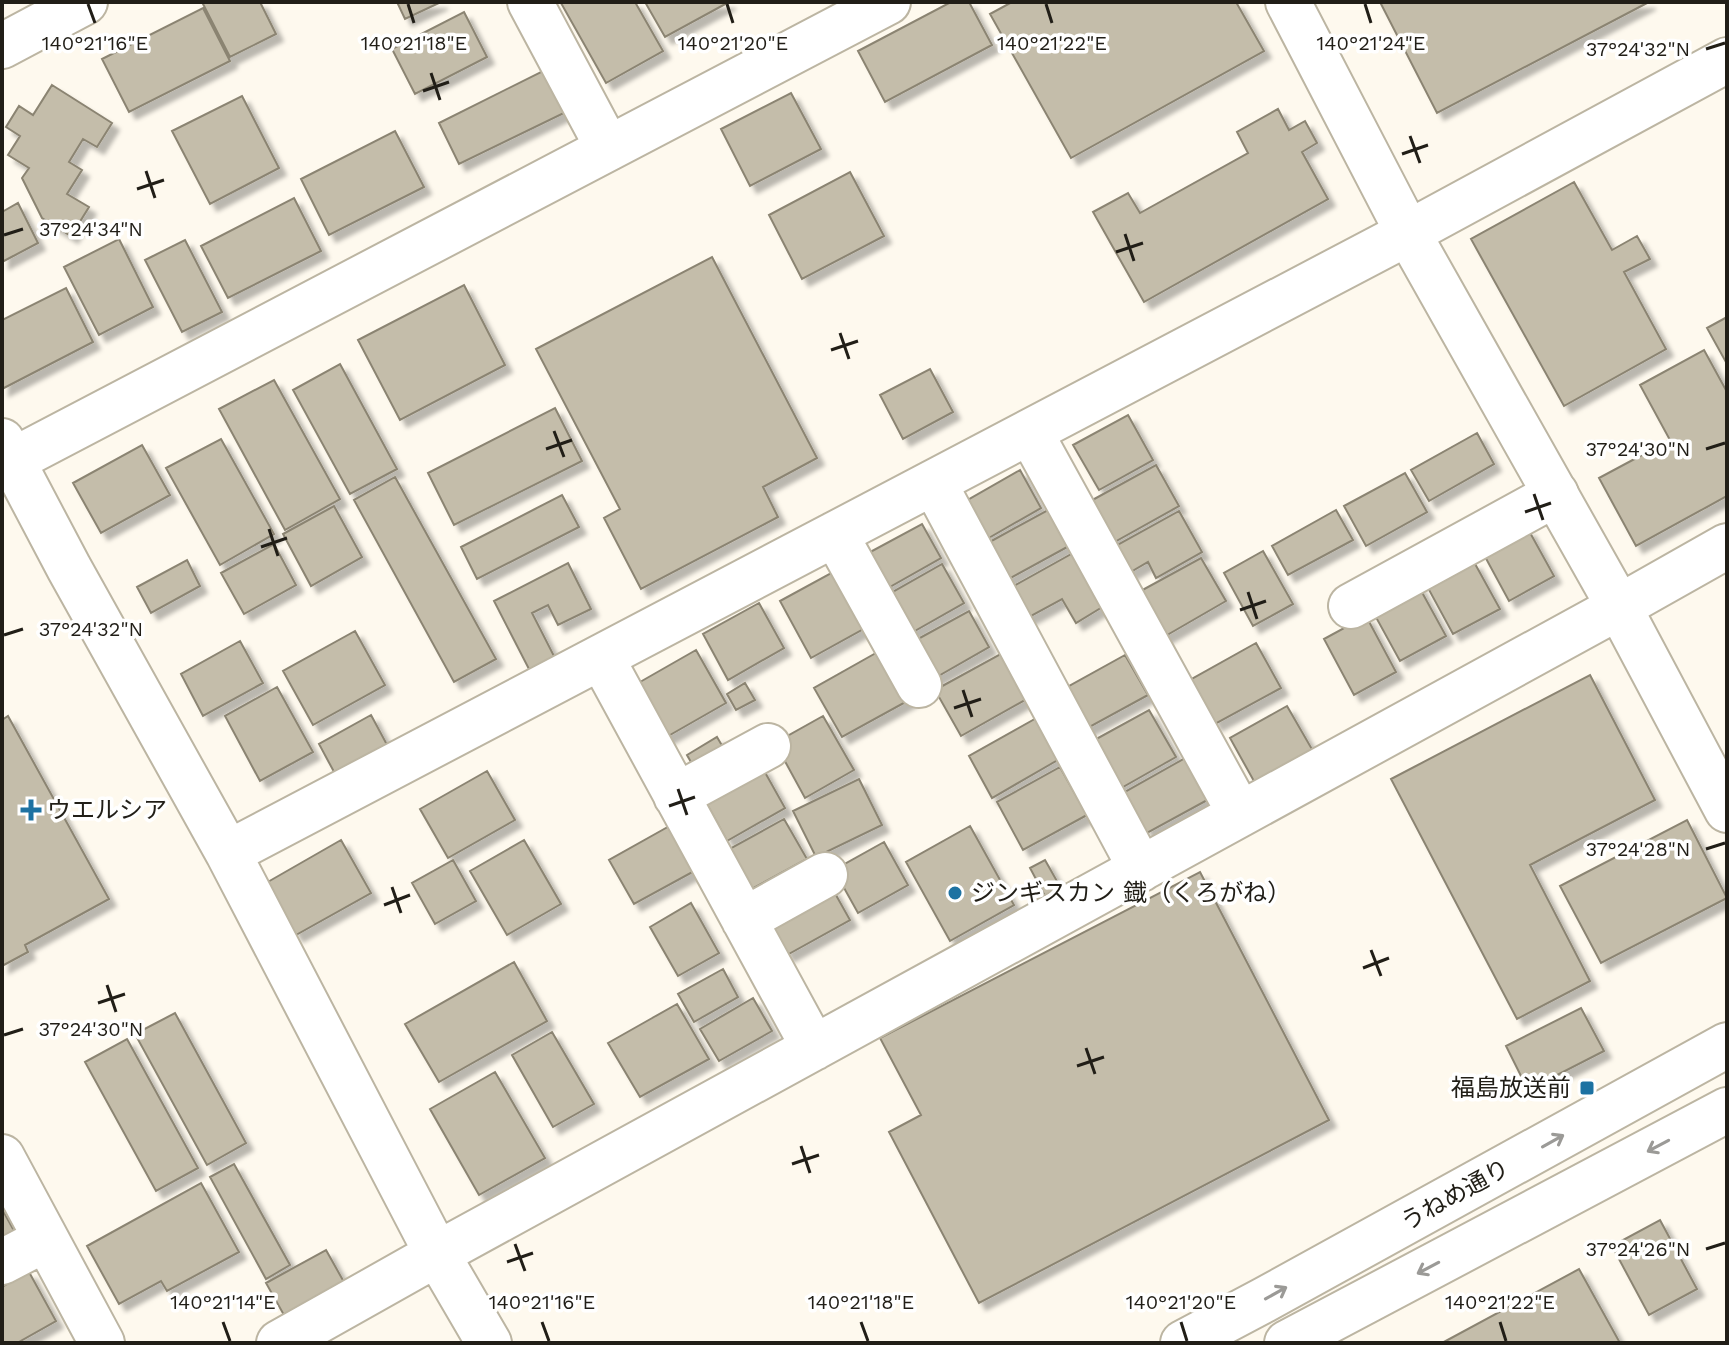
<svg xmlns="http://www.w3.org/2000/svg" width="1729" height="1345" viewBox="0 0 1729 1345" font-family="'Work Sans','Noto Sans JP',sans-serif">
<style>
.building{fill:#c4bdaa;stroke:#8b8472;stroke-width:2;filter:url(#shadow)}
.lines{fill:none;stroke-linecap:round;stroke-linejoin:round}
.minor-casing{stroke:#bcb5a2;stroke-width:48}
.tertiary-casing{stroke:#bcb5a2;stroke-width:48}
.minor{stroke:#fff;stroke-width:44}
.tertiary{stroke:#fff;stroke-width:44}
.oneway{stroke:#9b9a97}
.ticks{fill:none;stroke:#211e17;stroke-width:3}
.poi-dot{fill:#1d72a2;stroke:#fff;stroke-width:3}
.labels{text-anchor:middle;stroke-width:7;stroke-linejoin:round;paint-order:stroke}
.poi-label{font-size:24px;fill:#211e17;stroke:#fff;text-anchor:start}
.street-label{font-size:24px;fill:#211e17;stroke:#fff}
.ticks-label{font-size:20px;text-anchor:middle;fill:#211e17;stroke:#fff;stroke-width:7;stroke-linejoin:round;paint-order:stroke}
</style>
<defs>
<filter id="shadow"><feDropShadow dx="7" dy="7" stdDeviation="2" flood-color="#0004"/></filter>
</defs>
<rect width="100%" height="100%" fill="#fef9ee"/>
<path class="building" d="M 202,2 L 260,2 L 276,34 L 230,57 Z
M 397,2 L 441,2 L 405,19 Z
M 635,2 L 663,51 L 606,83 L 561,3 Z
M 645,2 L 729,2 L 665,37 Z
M 951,2 L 969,2 L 992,45 L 885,102 L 858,51 Z
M 1012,2 L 1236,2 L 1264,51 L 1071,158 L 990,14 Z
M 1380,2 L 1649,2 L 1437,113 Z
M 203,8 L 230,61 L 129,112 L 102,59 Z
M 464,12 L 487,57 L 415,94 L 392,49 Z
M 547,69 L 568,111 L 459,164 L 439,123 Z
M 52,85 L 112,123 L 97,147 L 83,139 L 69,162 L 82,170 L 67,194 L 89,207 L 71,236 L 42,218 L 22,178 L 29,168 L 8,155 L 20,136 L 6,127 L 19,106 L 33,115 Z
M 791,93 L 821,149 L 750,186 L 721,129 Z
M 242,96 L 279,168 L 210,204 L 172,131 Z
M 1278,109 L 1289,130 L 1305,121 L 1317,143 L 1302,152 L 1328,199 L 1144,302 L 1093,212 L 1128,193 L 1140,213 L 1248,153 L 1237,132 Z
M 395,131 L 424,187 L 329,235 L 301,179 Z
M 850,172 L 884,236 L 802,279 L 769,215 Z
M 1574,182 L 1612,250 L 1637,236 L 1650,259 L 1624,272 L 1666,349 L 1564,406 L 1471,239 Z
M 294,198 L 321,251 L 228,298 L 201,246 Z
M 18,203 L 38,243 L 2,262 L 2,212 Z
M 119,239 L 153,307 L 99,335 L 64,267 Z
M 185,240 L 222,312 L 182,332 L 145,260 Z
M 712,257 L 817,458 L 763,487 L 778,517 L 641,589 L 604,518 L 620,509 L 536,349 Z
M 464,285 L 505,365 L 400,420 L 358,340 Z
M 66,288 L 93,342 L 2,389 L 2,320 Z
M 1727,317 L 1727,364 L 1707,328 Z
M 1704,350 L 1727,392 L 1727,496 L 1636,546 L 1599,478 L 1670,440 L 1640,385 Z
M 340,364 L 397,469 L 350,494 L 293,390 Z
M 930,369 L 953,412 L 903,439 L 880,395 Z
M 274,380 L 340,499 L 285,530 L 219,409 Z
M 555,408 L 582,461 L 454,525 L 428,473 Z
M 1128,415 L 1153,460 L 1099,490 L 1073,445 Z
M 1477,433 L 1494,464 L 1429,501 L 1411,470 Z
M 221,439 L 274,534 L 220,565 L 166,468 Z
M 142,445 L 170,495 L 101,533 L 73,483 Z
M 1156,465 L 1179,506 L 1111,544 L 1087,503 Z
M 1020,470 L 1041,508 L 987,539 L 966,501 Z
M 1405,473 L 1427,512 L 1366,546 L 1344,506 Z
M 395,477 L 496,659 L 454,682 L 354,500 Z
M 562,495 L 579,527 L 477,579 L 461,547 Z
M 334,506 L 362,557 L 311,586 L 283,534 Z
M 1048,510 L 1069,546 L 1007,580 L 986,544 Z
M 1336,510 L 1353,540 L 1288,575 L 1272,546 Z
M 1179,511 L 1202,552 L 1156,578 L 1148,562 L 1129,573 L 1114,547 Z
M 922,524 L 941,558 L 881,592 L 861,557 Z
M 1528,529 L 1554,576 L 1509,601 L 1483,553 Z
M 274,544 L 296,585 L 244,614 L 221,573 Z
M 1263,551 L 1293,604 L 1253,626 L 1224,573 Z
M 1073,553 L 1104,606 L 1076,623 L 1062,599 L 1020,622 L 1003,592 Z
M 1201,558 L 1226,601 L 1162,638 L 1137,593 Z
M 187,560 L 200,586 L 151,613 L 137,587 Z
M 1474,562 L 1500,609 L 1453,634 L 1428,588 Z
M 568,563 L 591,609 L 558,625 L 548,605 L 532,613 L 556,660 L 531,673 L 494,601 Z
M 942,564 L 964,603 L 906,636 L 884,597 Z
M 844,566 L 876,622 L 811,658 L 780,601 Z
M 1418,585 L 1446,636 L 1400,661 L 1372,610 Z
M 759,603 L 784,648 L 728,680 L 703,634 Z
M 969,611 L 989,647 L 928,682 L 907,645 Z
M 1366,616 L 1396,672 L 1354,695 L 1324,639 Z
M 355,631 L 385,685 L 313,725 L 283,671 Z
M 240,641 L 263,683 L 203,716 L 181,674 Z
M 1256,643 L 1281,688 L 1215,724 L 1190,680 Z
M 883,649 L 911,699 L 842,737 L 814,688 Z
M 696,650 L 726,703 L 663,739 L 633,686 Z
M 1006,651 L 1032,696 L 961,736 L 935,690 Z
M 1125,655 L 1148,695 L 1084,730 L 1062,690 Z
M 1590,675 L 1655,800 L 1530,865 L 1590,981 L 1517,1019 L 1391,779 Z
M 745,683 L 755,700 L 736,710 L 727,694 Z
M 277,687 L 313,752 L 260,781 L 225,716 Z
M 1287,706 L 1313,751 L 1255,783 L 1230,738 Z
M 1149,710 L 1176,757 L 1116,791 L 1089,743 Z
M 371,715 L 392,754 L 340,783 L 319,744 Z
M 8,716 L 109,899 L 25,945 L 28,952 L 2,966 L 2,720 Z
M 823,716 L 854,770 L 805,798 L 775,743 Z
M 1040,716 L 1063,757 L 992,798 L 969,756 Z
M 717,737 L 727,754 L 696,771 L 687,755 Z
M 1187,757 L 1211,798 L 1147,833 L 1125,792 Z
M 762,767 L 785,808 L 727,841 L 704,799 Z
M 1060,767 L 1087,815 L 1023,850 L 997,802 Z
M 487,771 L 515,820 L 448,858 L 420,809 Z
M 859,779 L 882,825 L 816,857 L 793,811 Z
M 784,819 L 807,859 L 750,890 L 728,850 Z
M 1687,820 L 1727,898 L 1601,963 L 1560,886 Z
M 673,824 L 698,869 L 634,904 L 609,860 Z
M 970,826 L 1014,905 L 950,941 L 906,862 Z
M 341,840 L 371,893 L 296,935 L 266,883 Z
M 524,840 L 561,904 L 507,935 L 470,871 Z
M 884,842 L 908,885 L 858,913 L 834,870 Z
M 453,860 L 476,901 L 435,924 L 412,883 Z
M 1045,860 L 1062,890 L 1046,898 L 1030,868 Z
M 1200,872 L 1329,1120 L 979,1303 L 889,1132 L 921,1115 L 880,1038 Z
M 832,888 L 850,920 L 787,955 L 769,923 Z
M 691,903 L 719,953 L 678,976 L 650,927 Z
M 514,962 L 547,1021 L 439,1082 L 405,1024 Z
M 723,969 L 738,997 L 694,1022 L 678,994 Z
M 753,998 L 772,1031 L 719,1061 L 700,1029 Z
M 677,1004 L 709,1059 L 640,1097 L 608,1043 Z
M 1581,1008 L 1604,1051 L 1528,1090 L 1506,1046 Z
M 175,1013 L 246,1143 L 207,1165 L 135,1034 Z
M 552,1032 L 594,1104 L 553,1127 L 512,1055 Z
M 127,1039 L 198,1168 L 156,1191 L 85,1062 Z
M 495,1072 L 545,1158 L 479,1195 L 430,1109 Z
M 234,1164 L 290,1265 L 266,1279 L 210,1177 Z
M 201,1183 L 239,1252 L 167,1291 L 161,1281 L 119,1304 L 87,1246 Z
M 2,1209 L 18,1238 L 2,1246 Z
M 1660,1220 L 1697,1289 L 1649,1315 L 1612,1246 Z
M 326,1250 L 349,1291 L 289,1324 L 266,1283 Z
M 1579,1269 L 1620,1343 L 1442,1343 Z
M 29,1272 L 56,1321 L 17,1343 L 2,1343 L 2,1287 Z"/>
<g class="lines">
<g class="minor-casing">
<path id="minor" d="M 530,2 L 608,148
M 2,46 L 85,2
M 1030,432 L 1240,814
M 2,441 L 69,568 L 228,853 L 437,1254 L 489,1343
M 934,483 L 1141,869
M 835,534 L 919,685
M 1351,606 L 1556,494
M 601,657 L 814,1048
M 676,796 L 768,746
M 228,853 L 1408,233 L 1727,60
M 744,920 L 825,875
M 2,1157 L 102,1343
M 2,1262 L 46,1239
M 279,1343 L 437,1254 L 1619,607 L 1727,546"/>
</g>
<g class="tertiary-casing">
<path id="tertiary" d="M 1288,2 L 1408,233 L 1619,607 L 1727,810
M 2,466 L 888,2
M 1183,1343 L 1264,1300 L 1727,1045
M 1287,1343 L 1727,1110"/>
</g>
<use href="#minor" class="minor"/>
<use href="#tertiary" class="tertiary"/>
</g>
<defs><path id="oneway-shaft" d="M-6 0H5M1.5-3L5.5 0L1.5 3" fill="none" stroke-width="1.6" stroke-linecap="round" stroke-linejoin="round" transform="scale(2)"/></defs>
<g class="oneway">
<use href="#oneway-shaft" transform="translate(1553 1141) rotate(-29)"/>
<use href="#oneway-shaft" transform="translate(1658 1146) rotate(152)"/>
<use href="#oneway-shaft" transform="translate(1428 1268) rotate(152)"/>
<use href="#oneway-shaft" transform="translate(1276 1293) rotate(-29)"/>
</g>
<path class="ticks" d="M 88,4 L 95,23M 408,4 L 414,23M 727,4 L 733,23M 1046,4 L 1052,23M 1365,4 L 1371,23M 1706,49 L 1725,43M 431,73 L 440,100M 423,91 L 449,82M 1410,136 L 1420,163M 1402,154 L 1428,145M 146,171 L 155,198M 137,189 L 164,180M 1125,234 L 1134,261M 4,235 L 23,229M 1116,252 L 1143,243M 840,333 L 849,359M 831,350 L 858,341M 554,431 L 564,457M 546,449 L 572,440M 1706,449 L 1725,443M 1534,494 L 1543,520M 1525,512 L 1551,503M 269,529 L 278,556M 261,547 L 287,538M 1248,592 L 1257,619M 1240,610 L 1266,601M 4,635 L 23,629M 963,690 L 972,717M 954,708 L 981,699M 678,789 L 687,815M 669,806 L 695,797M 1706,849 L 1725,843M 392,887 L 401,913M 384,905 L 410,895M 1371,950 L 1381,976M 1363,968 L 1389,958M 107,985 L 116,1012M 98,1003 L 125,994M 4,1035 L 23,1029M 1086,1048 L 1095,1074M 1077,1066 L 1104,1057M 801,1146 L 810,1173M 792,1164 L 819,1155M 515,1244 L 525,1271M 1706,1249 L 1725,1243M 507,1262 L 533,1253M 223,1322 L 230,1341M 542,1322 L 549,1341M 861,1322 L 868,1341M 1181,1322 L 1187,1341M 1500,1322 L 1506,1341"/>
<g class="poi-dot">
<path d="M27 798h8v8h8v8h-8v8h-8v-8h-8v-8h8z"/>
<circle cx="955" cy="893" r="8"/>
<rect x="1579" y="1080" width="16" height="16" rx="4"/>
</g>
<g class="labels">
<g class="poi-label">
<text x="47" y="818">ウエルシア</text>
<text x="971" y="901">ジンギスカン 鐡（くろがね）</text>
<text x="1571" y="1096" text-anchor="end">福島放送前</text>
</g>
<g class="street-label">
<text transform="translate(1455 1195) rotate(-29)" y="8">うねめ通り</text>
</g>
</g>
<g class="ticks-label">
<text x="1371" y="50">140°21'24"E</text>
<text x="95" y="50">140°21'16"E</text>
<text x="414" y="50">140°21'18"E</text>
<text x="733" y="50">140°21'20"E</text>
<text x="1052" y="50">140°21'22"E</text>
<text x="1638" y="56">37°24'32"N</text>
<text x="91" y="236">37°24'34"N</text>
<text x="1638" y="456">37°24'30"N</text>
<text x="91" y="636">37°24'32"N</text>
<text x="1638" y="856">37°24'28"N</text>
<text x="91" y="1036">37°24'30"N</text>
<text x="1638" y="1256">37°24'26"N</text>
<text x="223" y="1309">140°21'14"E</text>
<text x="542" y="1309">140°21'16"E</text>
<text x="861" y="1309">140°21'18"E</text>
<text x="1181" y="1309">140°21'20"E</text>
<text x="1500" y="1309">140°21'22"E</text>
</g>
<rect width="1729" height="1345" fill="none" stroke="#211e17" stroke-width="8"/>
</svg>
